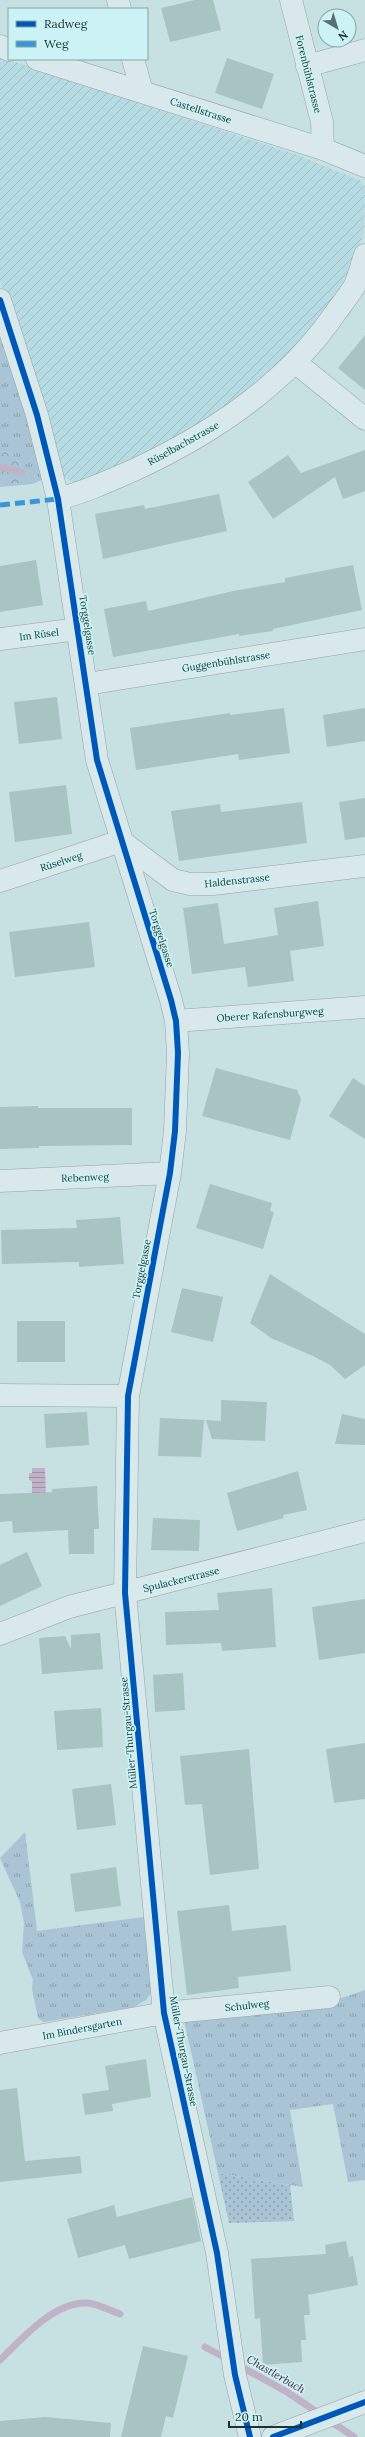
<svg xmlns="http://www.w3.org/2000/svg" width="365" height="2437" viewBox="0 0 365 2437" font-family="Lora,serif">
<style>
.farmland{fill:url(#farmland-furrows)}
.grass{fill:url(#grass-tufts)}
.forest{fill:url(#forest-crowns)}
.park{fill:url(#park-dots)}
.water{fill:url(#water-rules)}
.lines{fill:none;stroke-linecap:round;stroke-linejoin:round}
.stream{stroke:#c1b3c7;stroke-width:7}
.building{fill:#a8c4c2}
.minor-casing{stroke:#91a5a6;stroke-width:23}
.minor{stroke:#d9e8ea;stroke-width:22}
.quiet{stroke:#3a97d7;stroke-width:5;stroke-dasharray:10 5;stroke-linecap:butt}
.cycleway-casing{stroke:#cbf2f5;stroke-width:8}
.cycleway{stroke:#0057b8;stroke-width:6}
.labels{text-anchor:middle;stroke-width:3.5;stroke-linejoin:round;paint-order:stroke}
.street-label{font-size:10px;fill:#1b3430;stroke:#cbf2f5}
.water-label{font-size:11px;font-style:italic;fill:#542947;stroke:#cbf2f5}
</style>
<defs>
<pattern id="farmland-furrows" width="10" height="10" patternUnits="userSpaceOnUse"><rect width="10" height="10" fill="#b6dbe3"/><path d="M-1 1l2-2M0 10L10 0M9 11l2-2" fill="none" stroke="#9cbdc3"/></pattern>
<pattern id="grass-tufts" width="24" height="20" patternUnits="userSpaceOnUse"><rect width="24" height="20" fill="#a9c4d5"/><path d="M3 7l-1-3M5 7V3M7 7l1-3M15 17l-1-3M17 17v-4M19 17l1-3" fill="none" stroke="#89a0ad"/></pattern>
<pattern id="forest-crowns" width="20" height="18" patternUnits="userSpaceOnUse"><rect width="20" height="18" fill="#a9c4d5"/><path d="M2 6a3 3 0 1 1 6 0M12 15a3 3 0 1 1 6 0" fill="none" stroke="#89a0ad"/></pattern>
<pattern id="park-dots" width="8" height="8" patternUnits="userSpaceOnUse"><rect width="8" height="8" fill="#a9c4d5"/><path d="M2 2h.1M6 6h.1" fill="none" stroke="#89a0ad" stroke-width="1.8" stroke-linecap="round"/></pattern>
<pattern id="water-rules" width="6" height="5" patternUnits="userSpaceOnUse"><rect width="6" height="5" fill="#c1b3c7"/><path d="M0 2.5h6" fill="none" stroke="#9c92a2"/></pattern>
</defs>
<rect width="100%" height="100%" fill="#c7e0e2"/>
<path class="farmland" d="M 0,57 L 297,155 L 361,181 L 365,187 L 364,232 L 356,257 L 346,281 L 333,301 L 288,357 L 244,395 L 200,427 L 156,449 L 77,485 L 64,477 L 57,463 L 0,280 Z"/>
<path class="grass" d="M 0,326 L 26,402 L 43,479 L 33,484 L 12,453 L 0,451 Z
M 25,1832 L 37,1931 L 144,1917 L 151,1993 L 146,2000 L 134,2007 L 44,2022 L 38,2018 L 32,1989 L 33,1980 L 22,1952 L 24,1923 L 20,1902 L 0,1858 Z
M 365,1990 L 365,2180 L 348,2182 L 333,2104 L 290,2110 L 303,2187 L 218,2173 L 184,2020 L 327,2003 Z"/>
<path class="forest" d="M 0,451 L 12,453 L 33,484 L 0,487 Z"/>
<path class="park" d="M 218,2173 L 290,2185 L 294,2221 L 229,2223 Z"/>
<path class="water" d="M 32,1468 L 45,1468 L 46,1497 L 32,1497 L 32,1481 L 29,1480 L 29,1473 L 32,1473 Z"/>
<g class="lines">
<path class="stream" d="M 0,467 L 21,472
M 205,2347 L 229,2360
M 0,2360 C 22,2339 54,2301 88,2303 C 98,2304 111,2311 120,2314
M 238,2365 L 287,2392 L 354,2437"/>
</g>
<path class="building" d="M 195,0 L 213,0 L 221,30 L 170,42 L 161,8 Z
M 227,58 L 274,74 L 262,109 L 215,93 Z
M 365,335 L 365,390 L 338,368 Z
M 365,450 L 365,491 L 343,499 L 335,477 L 273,519 L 248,482 L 288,455 L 301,473 Z
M 219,494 L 227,531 L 103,559 L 95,514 L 144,505 L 145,509 Z
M 36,560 L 43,605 L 0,612 L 0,566 Z
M 353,565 L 362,610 L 273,629 L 273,631 L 239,636 L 239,634 L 113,657 L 104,609 L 146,601 L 148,611 L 233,591 L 285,582 L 285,578 Z
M 57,697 L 62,739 L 19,744 L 14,702 Z
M 284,708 L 290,753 L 239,760 L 238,754 L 136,770 L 130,728 L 230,713 L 230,715 Z
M 365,708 L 365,741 L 327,747 L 323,715 Z
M 66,785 L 72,834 L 15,842 L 9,792 Z
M 365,798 L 365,837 L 345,840 L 339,802 Z
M 302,802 L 307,843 L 179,861 L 171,811 L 220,804 L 221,812 Z
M 318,901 L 324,946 L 290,951 L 294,981 L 248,987 L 245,967 L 192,974 L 183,908 L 218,903 L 224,944 L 278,935 L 274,908 Z
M 89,922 L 95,967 L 15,977 L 9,932 Z
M 216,1068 L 297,1090 L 301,1099 L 290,1140 L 202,1116 Z
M 353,1078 L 365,1086 L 365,1139 L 329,1116 Z
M 38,1106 L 38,1108 L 132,1108 L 132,1145 L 39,1146 L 39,1148 L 0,1149 L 0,1107 Z
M 210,1184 L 272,1203 L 270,1211 L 274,1212 L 263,1249 L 196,1228 Z
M 120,1217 L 124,1264 L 79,1267 L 79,1262 L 2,1264 L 1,1230 L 77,1228 L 76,1220 Z
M 270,1274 L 365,1334 L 365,1365 L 345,1379 L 330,1365 L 313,1356 L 271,1338 L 250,1323 Z
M 182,1288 L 223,1297 L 213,1342 L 171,1332 Z
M 17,1321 L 65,1321 L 65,1362 L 17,1362 Z
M 221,1400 L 267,1402 L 265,1441 L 212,1439 L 206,1420 L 221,1421 Z
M 87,1412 L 89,1445 L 46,1448 L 44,1414 Z
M 342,1414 L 365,1419 L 365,1445 L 335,1444 Z
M 160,1418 L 204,1420 L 201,1457 L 158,1456 Z
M 298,1471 L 307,1510 L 283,1515 L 284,1518 L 237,1531 L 227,1493 Z
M 97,1486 L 99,1529 L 94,1529 L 94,1554 L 69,1554 L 68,1530 L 13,1533 L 12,1521 L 0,1522 L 0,1494 L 52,1492 L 52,1489 Z
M 153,1518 L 200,1520 L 199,1551 L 151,1550 Z
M 27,1552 L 42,1586 L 0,1606 L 0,1565 Z
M 272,1588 L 276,1647 L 222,1651 L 221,1643 L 166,1645 L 165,1612 L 219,1610 L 217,1593 Z
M 365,1599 L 365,1653 L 319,1660 L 312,1607 Z
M 100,1633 L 103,1669 L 42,1674 L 39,1638 L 65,1636 L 71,1649 L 71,1635 Z
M 183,1673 L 185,1710 L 155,1712 L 153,1675 Z
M 101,1708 L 103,1747 L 57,1750 L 54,1711 Z
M 365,1743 L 365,1799 L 334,1803 L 326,1749 Z
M 249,1749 L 259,1869 L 210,1875 L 202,1804 L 185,1805 L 180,1756 Z
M 111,1784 L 116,1825 L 77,1830 L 72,1789 Z
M 116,1867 L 121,1906 L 75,1912 L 70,1874 Z
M 229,1905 L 232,1931 L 286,1925 L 291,1971 L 238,1977 L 239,1988 L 187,1995 L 177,1911 Z
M 146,2059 L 151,2097 L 112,2104 L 113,2111 L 85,2115 L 82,2094 L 109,2090 L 105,2066 Z
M 17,2088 L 25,2161 L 80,2156 L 82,2173 L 0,2182 L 0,2090 Z
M 192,2197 L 201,2241 L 129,2259 L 125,2245 L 78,2258 L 67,2219 L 114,2205 L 117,2217 Z
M 346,2241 L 349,2257 L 353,2256 L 358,2285 L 308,2295 L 310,2315 L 304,2315 L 306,2340 L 301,2340 L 302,2362 L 263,2365 L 260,2318 L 255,2319 L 251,2259 L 326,2254 L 325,2245 Z
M 143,2346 L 188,2356 L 173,2418 L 166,2416 L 161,2437 L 121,2437 Z
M 45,2417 L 111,2423 L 110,2437 L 0,2437 L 0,2421 Z"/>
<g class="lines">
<g class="minor-casing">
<path id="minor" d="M 118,0 L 120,9
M 291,0 L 322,122 L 323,149
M 0,46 L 9,50
M 37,59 L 323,149 L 365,166
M 133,59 L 142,92
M 307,66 L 365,50
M 0,300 L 37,415 L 58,499 L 97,760 L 171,1000 L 176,1021 L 178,1053 L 175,1131 L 170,1173 L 128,1396 L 125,1593 L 164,2013 L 217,2253 L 235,2375 L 250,2437
M 295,362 L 365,419
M 58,499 C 85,492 109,481 134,470 C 212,434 287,384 336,312 C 342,304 349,295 354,287 C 359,277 361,266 365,255
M 0,639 L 78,629
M 87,684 L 365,639
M 0,881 L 121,841 L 173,880 L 190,884 L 213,884 L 365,866
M 176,1021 L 365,1007
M 0,1181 L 170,1173
M 0,1395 L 128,1396
M 0,1634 L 69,1607 L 365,1531
M 0,2043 L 164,2013 L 329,1997
M 273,2437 L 365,2402"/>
</g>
<use href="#minor" class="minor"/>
<path class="quiet" d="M 0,505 L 58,499"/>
<g class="cycleway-casing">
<path id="cycleway" d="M 0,300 L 37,415 L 58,499 L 97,760 L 171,1000 L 176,1021 L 178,1053 L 175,1131 L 170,1173 L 128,1396 L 125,1593 L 164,2013 L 217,2253 L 235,2375 L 250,2437
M 273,2437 L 365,2402"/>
</g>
<use href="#cycleway" class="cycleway"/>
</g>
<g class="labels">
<g class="street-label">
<text transform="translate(309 74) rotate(76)" y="4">Forenbühlstrasse</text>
<text transform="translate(201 110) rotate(18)" y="4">Castellstrasse</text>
<text transform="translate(183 443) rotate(-29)" y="4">Rüselbachstrasse</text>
<text transform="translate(88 625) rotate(81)" y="4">Torggelgasse</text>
<text transform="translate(39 634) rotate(-7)" y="4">Im Rüsel</text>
<text transform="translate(226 661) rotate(-9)" y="4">Guggenbühlstrasse</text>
<text transform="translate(61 861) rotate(-18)" y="4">Rüselweg</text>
<text transform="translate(237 880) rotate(-6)" y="4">Haldenstrasse</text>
<text transform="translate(162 938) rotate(72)" y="4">Torggelgasse</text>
<text transform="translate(270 1014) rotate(-4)" y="4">Oberer Rafensburgweg</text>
<text transform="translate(85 1177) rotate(-2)" y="4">Rebenweg</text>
<text transform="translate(141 1269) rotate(-79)" y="4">Torggelgasse</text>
<text transform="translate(181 1579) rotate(-14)" y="4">Spulackerstrasse</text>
<text transform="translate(128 1733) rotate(-95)" y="4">Müller-Thurgau-Strasse</text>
<text transform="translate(247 2005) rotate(-6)" y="4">Schulweg</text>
<text transform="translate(82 2028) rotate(-11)" y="4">Im Bindersgarten</text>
<text transform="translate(184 2051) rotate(79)" y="4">Müller-Thurgau-Strasse</text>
</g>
<g class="water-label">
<text transform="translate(276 2374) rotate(30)" y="4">Chastlerbach</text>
</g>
</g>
<rect x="8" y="8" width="140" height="52" fill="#cbf2f5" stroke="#85a6a6"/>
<rect x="16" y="21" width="20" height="6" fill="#0057b8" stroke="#85a6a6"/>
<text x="44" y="28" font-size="12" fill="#1b3430">Radweg</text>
<rect x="16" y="41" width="20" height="6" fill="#3a97d7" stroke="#85a6a6"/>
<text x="44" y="48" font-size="12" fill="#1b3430">Weg</text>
<g transform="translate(337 28) rotate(142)"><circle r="19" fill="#cbf2f5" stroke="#85a6a6"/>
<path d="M0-3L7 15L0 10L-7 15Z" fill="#57706e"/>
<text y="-6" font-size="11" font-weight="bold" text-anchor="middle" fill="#1b3430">N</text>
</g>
<path d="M229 2421v6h72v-6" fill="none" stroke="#1b3430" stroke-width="2"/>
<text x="235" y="2421" font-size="12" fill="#1b3430" stroke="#cbf2f5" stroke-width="3" paint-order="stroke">20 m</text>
</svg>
